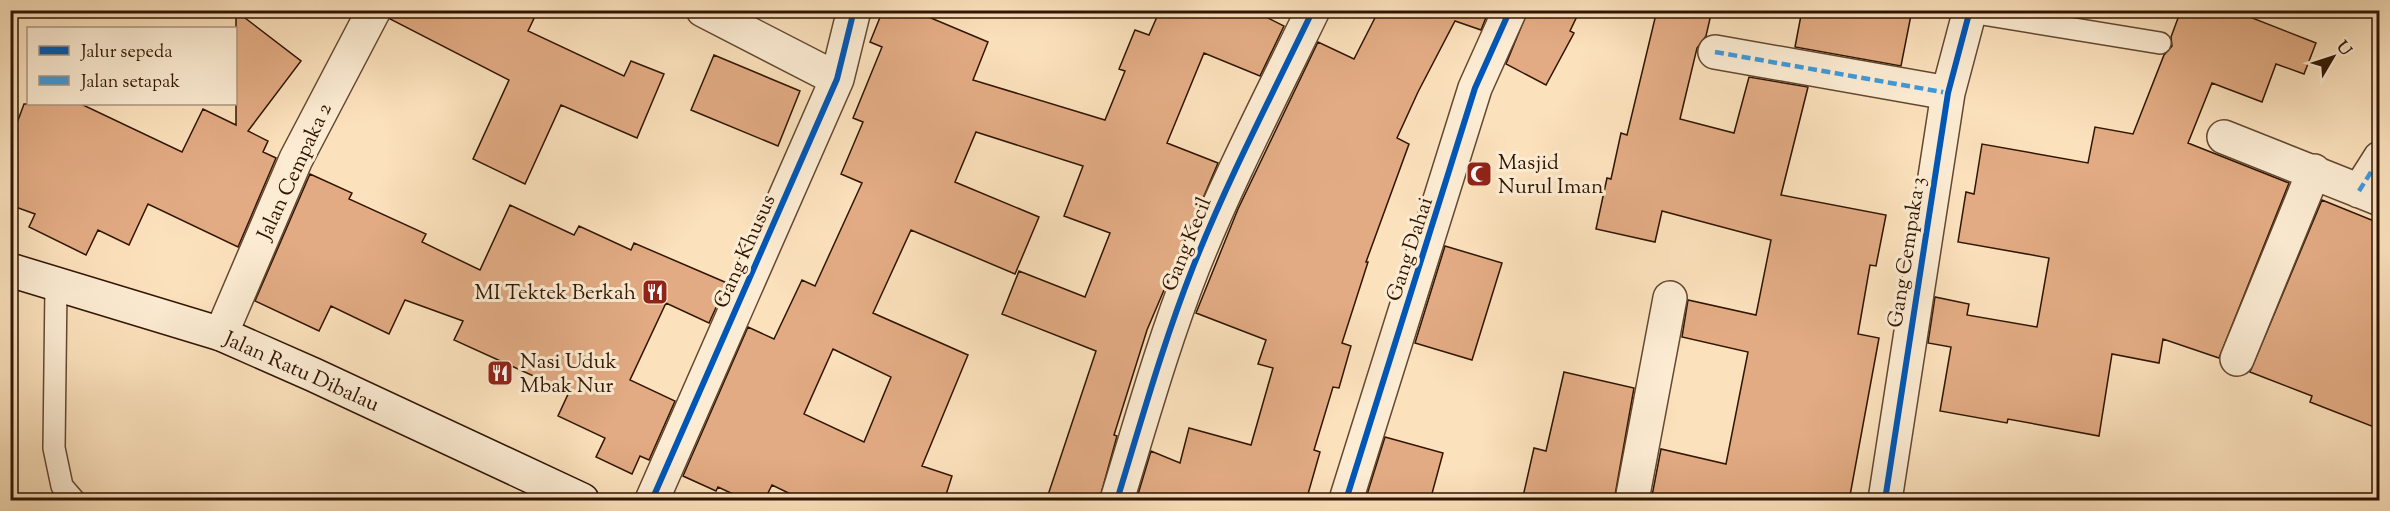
<svg xmlns="http://www.w3.org/2000/svg" width="2390" height="511" viewBox="0 0 2390 511" font-family="'Sorts Mill Goudy',serif">
<style>
.building{fill:#e2ab83;stroke:#301502;stroke-width:1.5;fill-rule:evenodd}
.lines{fill:none;stroke-linecap:round;stroke-linejoin:round}
.service-casing{stroke:#634830;stroke-width:24}
.minor-casing{stroke:#634830;stroke-width:36}
.secondary-casing{stroke:#301502;stroke-width:36}
.service{stroke:#fcecd3;stroke-width:21}
.minor{stroke:#fcecd3;stroke-width:33}
.secondary{stroke:#fcecd3;stroke-width:33}
.quiet{stroke:#3e9add;stroke-width:4.5;stroke-dasharray:9 4.5;stroke-linecap:butt}
.cycleway-casing{stroke:#fcecd3;stroke-width:10}
.cycleway{stroke:#0057b8;stroke-width:6}
.labels{text-anchor:middle;stroke-width:6;stroke-linejoin:round;paint-order:stroke}
.poi-label{font-size:21px;fill:#301502;stroke:#fcecd3;text-anchor:start}
.street-label{font-size:21px;fill:#301502;stroke:#fcecd3}
</style>
<rect width="100%" height="100%" fill="#fbe1bc"/>
<filter id="stains"><feTurbulence type="fractalNoise" baseFrequency=".00333" numOctaves="4"/><feColorMatrix values="0 0 0 0 .2 0 0 0 0 .09 0 0 0 0 .02 0 0 0 .5 -.17"/></filter>
<radialGradient id="worn" r=".72"><stop offset=".6" stop-color="#630" stop-opacity="0"/><stop offset="1" stop-color="#630" stop-opacity=".3"/></radialGradient>
<path class="building" d="M 393,10 L 538,10 L 528,31 L 624,76 L 631,61 L 664,74 L 637,138 L 561,105 L 525,184 L 473,159 L 509,80 L 390,19 Z
M 883,10 L 912,10 L 988,42 L 973,80 L 1105,120 L 1125,71 L 1119,69 L 1135,30 L 1149,35 L 1160,10 L 1252,10 L 1284,26 L 1260,76 L 1204,53 L 1167,143 L 1218,163 L 1147,330 L 1114,435 L 1117,436 L 1099,501 L 1046,501 L 1096,351 L 1002,314 L 1019,271 L 1085,297 L 1110,233 L 1064,216 L 1083,166 L 976,132 L 955,182 L 1039,217 L 1015,274 L 911,230 L 873,313 L 968,355 L 922,466 L 952,476 L 944,501 L 805,501 L 772,485 L 764,501 L 748,501 L 718,487 L 716,491 L 683,476 L 748,327 L 774,339 L 802,280 L 815,286 L 862,183 L 841,174 L 863,122 L 853,118 L 882,47 L 870,42 ZM 833,349 L 891,377 L 864,442 L 804,414 Z
M 1379,10 L 1489,10 L 1481,30 L 1455,21 L 1418,92 L 1397,138 L 1409,144 L 1366,262 L 1368,262 L 1342,343 L 1351,346 L 1339,388 L 1333,387 L 1314,450 L 1320,452 L 1306,501 L 1136,501 L 1151,451 L 1180,463 L 1189,428 L 1251,445 L 1273,368 L 1258,364 L 1266,340 L 1196,313 L 1238,209 L 1318,42 L 1354,59 Z
M 1528,10 L 1580,10 L 1570,31 L 1574,33 L 1546,85 L 1506,64 Z
M 1657,10 L 1712,10 L 1706,36 L 1697,48 L 1680,119 L 1734,133 L 1749,77 L 1808,87 L 1781,195 L 1886,215 L 1876,266 L 1870,265 L 1858,334 L 1879,338 L 1849,501 L 1651,501 L 1661,449 L 1726,464 L 1748,352 L 1682,337 L 1688,300 L 1756,315 L 1771,240 L 1662,211 L 1655,242 L 1596,229 L 1607,178 L 1611,179 L 1621,133 L 1627,135 Z
M 1802,10 L 1912,10 L 1901,66 L 1795,47 Z
M 2181,10 L 2232,10 L 2316,43 L 2304,74 L 2276,64 L 2262,102 L 2212,83 L 2188,143 L 2289,183 L 2219,358 L 2163,339 L 2159,363 L 2112,354 L 2099,436 L 2008,419 L 2007,423 L 1940,411 L 1951,347 L 1928,343 L 1935,297 L 1969,304 L 1967,315 L 2037,327 L 2049,258 L 1958,242 L 1966,192 L 1974,194 L 1982,144 L 2088,163 L 2095,127 L 2133,134 L 2164,55 L 2172,46 L 2171,37 Z
M 236,11 L 301,61 L 248,131 L 268,141 L 263,152 L 276,158 L 238,247 L 148,204 L 129,245 L 98,230 L 86,255 L 29,227 L 35,214 L 10,205 L 10,142 L 24,104 L 81,104 L 182,152 L 203,109 L 236,125 Z
M 714,55 L 800,91 L 778,146 L 691,110 Z
M 310,174 L 352,193 L 349,199 L 426,234 L 422,242 L 480,270 L 510,205 L 574,235 L 579,226 L 631,250 L 634,243 L 727,283 L 709,323 L 666,303 L 630,380 L 675,401 L 649,460 L 640,456 L 632,474 L 596,457 L 605,438 L 558,416 L 569,392 L 454,340 L 463,321 L 405,300 L 389,334 L 331,306 L 319,331 L 255,301 Z
M 2322,200 L 2379,223 L 2379,429 L 2310,402 L 2312,396 L 2250,372 Z
M 1445,246 L 1502,263 L 1472,360 L 1415,343 Z
M 1564,372 L 1634,388 L 1614,501 L 1522,501 L 1534,448 L 1546,451 Z
M 1385,437 L 1443,453 L 1430,501 L 1365,501 Z"/>
<g class="lines">
<g class="service-casing">
<path id="service" d="M 1970,12 L 2160,43
M 56,286 L 54,448 L 62,486 L 74,500"/>
</g>
<g class="minor-casing">
<path id="minor" d="M 703,10 L 837,79
M 1715,52 L 1948,93
M 2224,137 L 2380,199
M 2359,191 L 2380,158
M 221,334 L 296,159 L 374,10
M 2237,359 L 2314,171
M 652,500 L 837,79 L 854,10
M 1117,500 C 1141,422 1163,343 1193,267 C 1228,179 1272,95 1313,10
M 1346,500 L 1475,88 L 1510,10
M 1632,500 L 1670,298
M 1885,500 L 1948,93 L 1970,10"/>
</g>
<g class="secondary-casing">
<path id="secondary" d="M 10,270 L 221,334 L 314,375 L 582,500"/>
</g>
<use href="#service" class="service"/>
<use href="#minor" class="minor"/>
<use href="#secondary" class="secondary"/>
<path class="quiet" d="M 1715,52 L 1948,93
M 2359,191 L 2380,158"/>
<g class="cycleway-casing">
<path id="cycleway" d="M 652,500 L 837,79 L 854,10
M 1117,500 C 1141,422 1163,343 1193,267 C 1228,179 1272,95 1313,10
M 1346,500 L 1475,88 L 1510,10
M 1885,500 L 1948,93 L 1970,10"/>
</g>
<use href="#cycleway" class="cycleway"/>
</g>
<defs>
<g id="mosque-square" transform="scale(1.35)"><rect x="-9" y="-9" width="18" height="18" rx="4" fill="#8f2418" stroke="#fcecd3"/><path d="M3.5-4.9A6 6 0 1 0 3.5 4.9A5 5 0 1 1 3.5-4.9Z" fill="#fff"/></g>
<g id="restaurant-square" transform="scale(1.35)"><rect x="-9" y="-9" width="18" height="18" rx="4" fill="#8f2418" stroke="#fcecd3"/><path d="M-5-6h1v4h1v-4h1v4h1v-4h1v5L-1.5 .5V6h-2V.5L-5-1ZM5-6V6H3V1.5H1.5Q1.5-4 5-6Z" fill="#fff"/></g>
</defs>
<g fill-rule="evenodd">
<use href="#mosque-square" x="1479" y="174"/>
<use href="#restaurant-square" x="655" y="292"/>
<use href="#restaurant-square" x="500" y="373"/>
</g>
<g class="labels">
<g class="poi-label">
<text x="1498" y="169">Masjid<tspan x="1498" dy="24">Nurul Iman</tspan></text>
<text x="636" y="299" text-anchor="end">MI Tektek Berkah</text>
<text x="520" y="368">Nasi Uduk<tspan x="520" dy="24">Mbak Nur</tspan></text>
</g>
<g class="street-label">
<text transform="translate(294 171) rotate(-65)" y="7">Jalan Cempaka 2</text>
<text transform="translate(1186 244) rotate(-68)" y="7">Gang Kecil</text>
<text transform="translate(1409 249) rotate(-72)" y="7">Gang Dahai</text>
<text transform="translate(744 251) rotate(-66)" y="7">Gang Khusus</text>
<text transform="translate(1906 252) rotate(-81)" y="7">Gang Cempaka 3</text>
<text transform="translate(302 371) rotate(24)" y="7">Jalan Ratu Dibalau</text>
</g>
</g>
<rect width="2390" height="511" fill="none" stroke="#fbe1bc" stroke-width="36"/>
<rect x="12" y="12" width="2366" height="487" fill="none" stroke="#301502" stroke-width="3"/>
<rect x="18" y="18" width="2354" height="475" fill="none" stroke="#301502" stroke-width="1.5"/>
<rect x="27" y="27" width="210" height="78" fill="#fcecd3" stroke="#aa967f" stroke-width="1.5"/>
<rect x="39" y="46" width="30" height="9" fill="#0057b8" stroke="#aa967f" stroke-width="1.5"/>
<text x="81" y="57" font-size="18" fill="#301502">Jalur sepeda</text>
<rect x="39" y="76" width="30" height="9" fill="#3e9add" stroke="#aa967f" stroke-width="1.5"/>
<text x="81" y="87" font-size="18" fill="#301502">Jalan setapak</text>
<g transform="translate(2333 57) rotate(51)" stroke="#fcecd3" stroke-width="4.5" paint-order="stroke">
<path d="M0-4.5L10 22L0 15L-10 22Z" fill="#301502"/>
<text y="-9" font-size="16" font-weight="bold" text-anchor="middle" fill="#301502">U</text>
</g>
<rect width="100%" height="100%" filter="url(#stains)"/>
<rect width="100%" height="100%" fill="url(#worn)"/>
</svg>
